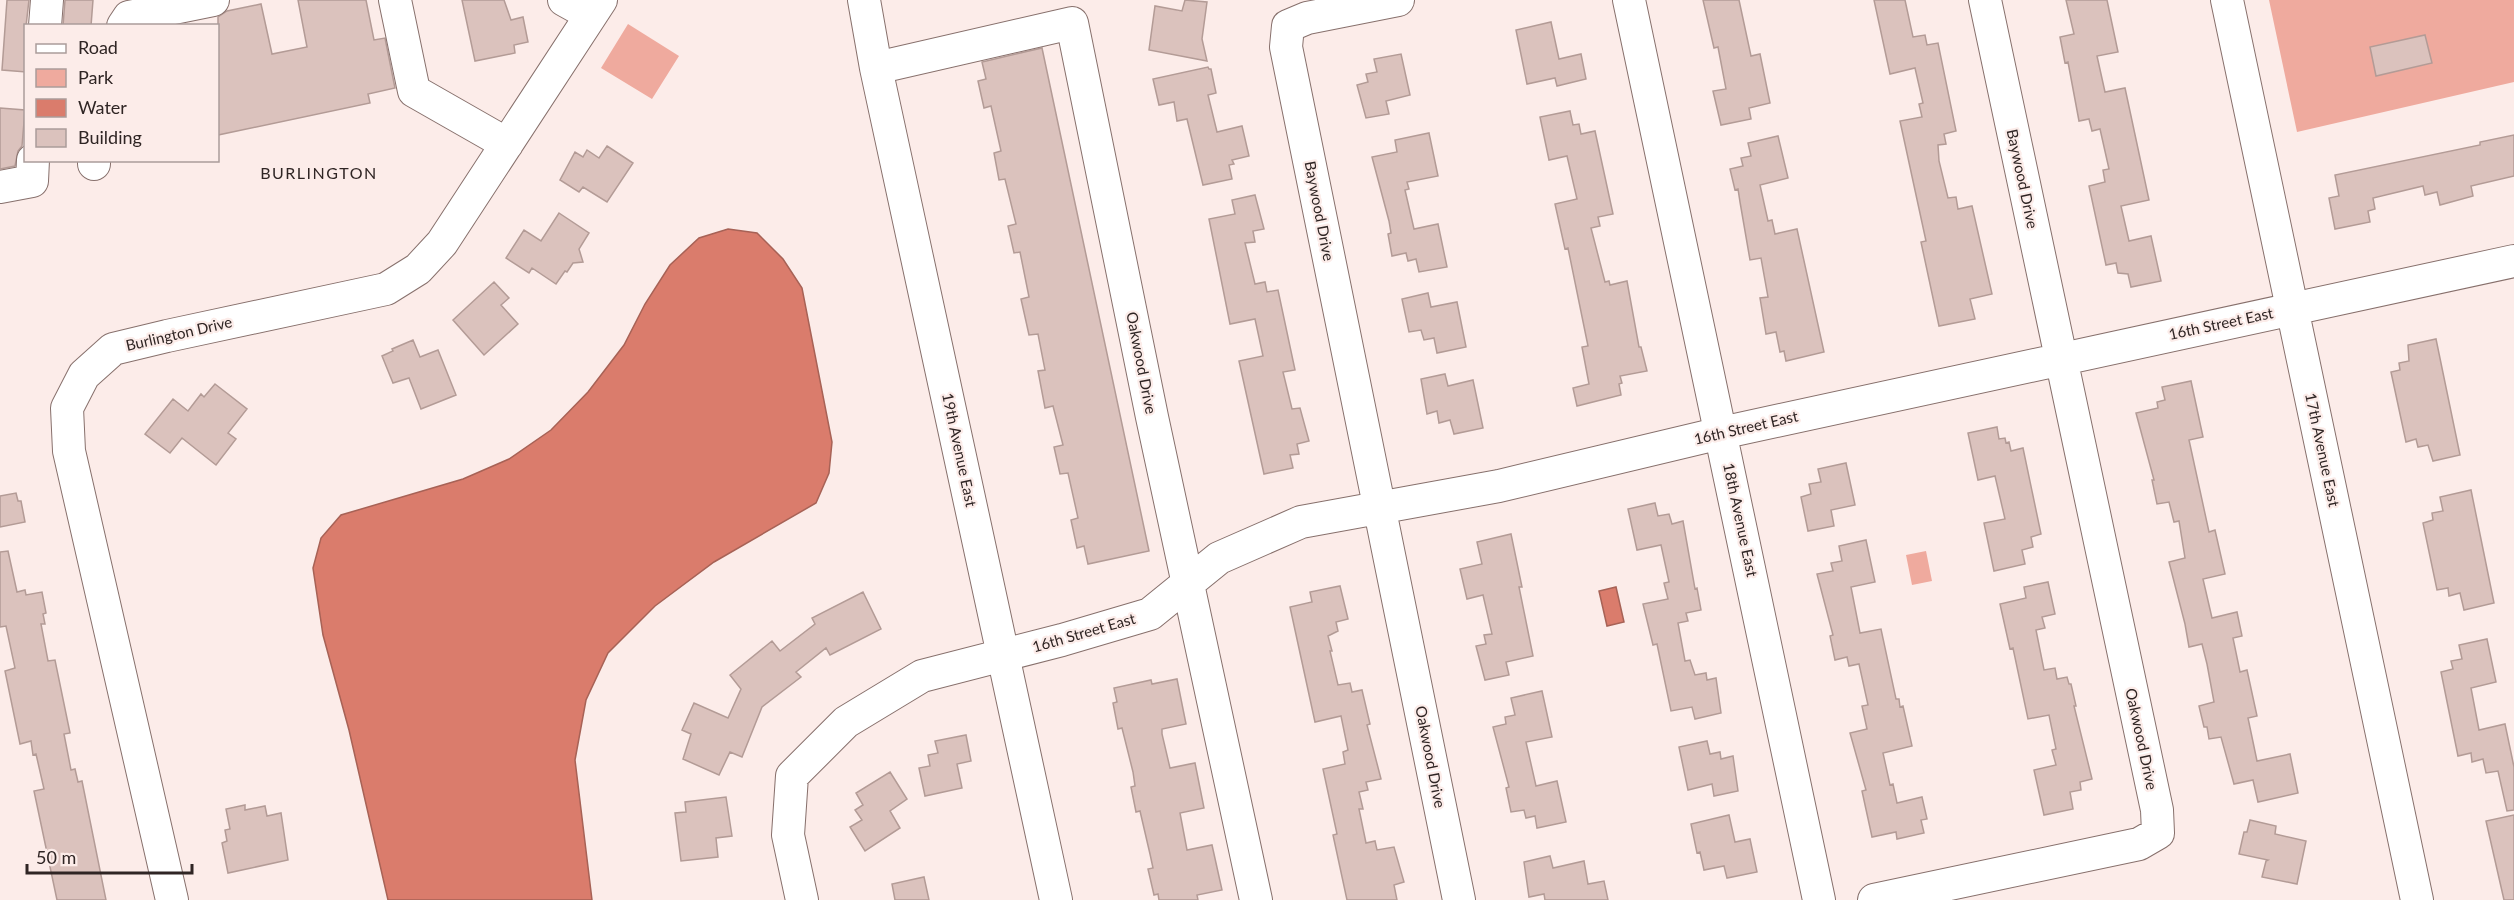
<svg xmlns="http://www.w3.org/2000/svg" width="2514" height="900" viewBox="0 0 2514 900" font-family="Lato,sans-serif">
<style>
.green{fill:#efaa9e}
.water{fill:#da7c6c;stroke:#a76256;stroke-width:1.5}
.building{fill:#dbc2bd;stroke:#b39b96;stroke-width:1.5}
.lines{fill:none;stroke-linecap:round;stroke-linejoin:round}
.minor-casing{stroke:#87706c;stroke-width:34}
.minor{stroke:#fff;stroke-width:32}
.labels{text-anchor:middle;stroke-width:4.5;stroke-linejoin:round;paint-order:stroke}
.street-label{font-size:15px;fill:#2f2524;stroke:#fcece9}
.neighbourhood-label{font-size:16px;letter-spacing:1.5px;fill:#2f2524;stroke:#fcece9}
</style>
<rect width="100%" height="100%" fill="#fcece9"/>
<path class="green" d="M 2269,0 L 2514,0 L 2514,82 L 2297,132 Z
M 628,24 L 679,56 L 652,99 L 601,68 Z
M 1926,551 L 1932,581 L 1912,585 L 1906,555 Z"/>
<path class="water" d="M 728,229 L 757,233 L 783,259 L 802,288 L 832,442 L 829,473 L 816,503 L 714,562 L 655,606 L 608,653 L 586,700 L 575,760 L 592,900 L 388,900 L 349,730 L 323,635 L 313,568 L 321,538 L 341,515 L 463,479 L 509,459 L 551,430 L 588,392 L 624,345 L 645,304 L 670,265 L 699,238 Z
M 1616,587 L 1624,622 L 1607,626 L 1599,591 Z"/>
<path class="building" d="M 7,0 L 29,0 L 26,26 L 26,72 L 2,70 Z
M 65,0 L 93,0 L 91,26 L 63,26 Z
M 298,0 L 366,0 L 374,40 L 385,38 L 395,88 L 368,94 L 370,103 L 218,135 L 218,17 L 227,11 L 261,4 L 272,54 L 307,47 Z
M 462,0 L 504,0 L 511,20 L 523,17 L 528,42 L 514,45 L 515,53 L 475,61 Z
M 1185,0 L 1207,2 L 1202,39 L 1207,61 L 1149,50 L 1155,6 L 1182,11 Z
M 1703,0 L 1739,0 L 1751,56 L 1760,54 L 1770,103 L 1749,108 L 1751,119 L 1721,125 L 1713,91 L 1726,89 L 1718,47 L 1714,48 Z
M 1874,0 L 1905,0 L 1913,37 L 1925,35 L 1927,45 L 1938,43 L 1956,131 L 1944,134 L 1946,144 L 1938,145 L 1939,161 L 1948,198 L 1956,197 L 1958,209 L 1972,206 L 1992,294 L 1970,299 L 1975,319 L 1939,326 L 1921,242 L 1926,241 L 1900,121 L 1922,117 L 1919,104 L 1923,103 L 1915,68 L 1890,74 Z
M 2066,0 L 2107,0 L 2118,52 L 2097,56 L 2105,92 L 2125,88 L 2149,200 L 2121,206 L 2129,241 L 2151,236 L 2161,281 L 2131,287 L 2128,274 L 2118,273 L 2116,263 L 2106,265 L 2089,186 L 2105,182 L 2103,170 L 2109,169 L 2100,129 L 2092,131 L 2089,119 L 2079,121 L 2068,62 L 2065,63 L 2060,37 L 2074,34 Z
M 1551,22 L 1559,59 L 1581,54 L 1586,79 L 1557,86 L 1555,78 L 1527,84 L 1516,30 Z
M 2425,35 L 2432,63 L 2376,76 L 2370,47 Z
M 1042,48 L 1149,551 L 1088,564 L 1084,546 L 1077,548 L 1071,520 L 1078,518 L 1068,473 L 1060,474 L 1054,447 L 1063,445 L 1053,406 L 1045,408 L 1038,371 L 1045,370 L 1038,334 L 1029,335 L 1021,299 L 1029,297 L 1020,252 L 1014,253 L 1008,226 L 1016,224 L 1005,179 L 999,180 L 994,153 L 1001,151 L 991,106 L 984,108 L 978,81 L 986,79 L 982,62 Z
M 1401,54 L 1410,95 L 1386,101 L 1389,114 L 1366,118 L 1357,85 L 1368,82 L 1366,74 L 1377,72 L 1374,59 Z
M 1208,67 L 1209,69 L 1211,69 L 1216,93 L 1208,95 L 1217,132 L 1242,126 L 1249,156 L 1232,160 L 1234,164 L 1229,165 L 1232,179 L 1203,185 L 1187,119 L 1177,121 L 1174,102 L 1159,105 L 1153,79 Z
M 0,108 L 25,110 L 22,146 L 18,151 L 15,166 L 0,169 Z
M 1570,111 L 1573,125 L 1579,124 L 1581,134 L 1595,131 L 1613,214 L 1598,217 L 1600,226 L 1591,228 L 1605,282 L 1609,281 L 1610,285 L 1627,281 L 1639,347 L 1641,347 L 1647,371 L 1620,376 L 1622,383 L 1619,384 L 1621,395 L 1577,406 L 1573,388 L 1589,384 L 1582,347 L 1588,346 L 1568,248 L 1565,249 L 1555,204 L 1577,199 L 1567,156 L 1549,160 L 1540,117 Z
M 1429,133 L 1438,176 L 1407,182 L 1409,189 L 1405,190 L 1414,229 L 1438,224 L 1447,267 L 1419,272 L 1416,259 L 1408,261 L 1406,253 L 1392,256 L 1388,234 L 1391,233 L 1389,221 L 1372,157 L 1397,152 L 1395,140 Z
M 2514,135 L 2514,176 L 2471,186 L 2473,196 L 2440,205 L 2437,192 L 2425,195 L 2423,186 L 2373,198 L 2375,209 L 2368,211 L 2370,222 L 2335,229 L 2329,198 L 2339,196 L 2335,175 L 2480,145 L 2480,142 Z
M 1778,136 L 1788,178 L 1760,185 L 1768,221 L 1772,220 L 1775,234 L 1797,229 L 1824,352 L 1786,361 L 1784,351 L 1780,352 L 1776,332 L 1766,334 L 1760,298 L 1768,297 L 1761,258 L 1750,260 L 1740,202 L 1738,189 L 1735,190 L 1730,169 L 1743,166 L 1741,158 L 1751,156 L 1748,143 Z
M 607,146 L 633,163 L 607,202 L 583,187 L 579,192 L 560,180 L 575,152 L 583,157 L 587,150 L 599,158 Z
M 1255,195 L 1264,229 L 1253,231 L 1255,242 L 1245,243 L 1255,284 L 1265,282 L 1267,292 L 1278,290 L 1295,370 L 1283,372 L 1292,409 L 1300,408 L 1309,441 L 1297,444 L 1299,454 L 1290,455 L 1293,468 L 1264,474 L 1239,361 L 1263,356 L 1255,319 L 1230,324 L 1209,219 L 1235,214 L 1232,200 Z
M 559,213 L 589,233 L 579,249 L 583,262 L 573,263 L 567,272 L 565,271 L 556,284 L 532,268 L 529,273 L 506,258 L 524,230 L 541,241 Z
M 494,282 L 509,298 L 501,305 L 518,324 L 484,355 L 453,320 Z
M 1428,293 L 1431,307 L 1457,302 L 1466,347 L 1437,353 L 1434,338 L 1424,340 L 1421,330 L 1409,332 L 1402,299 Z
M 2436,339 L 2460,455 L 2433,461 L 2428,445 L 2418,447 L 2416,439 L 2406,442 L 2391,372 L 2400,370 L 2399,363 L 2409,361 L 2408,345 Z
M 413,340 L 420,357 L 438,350 L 456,395 L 421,409 L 409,378 L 393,383 L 382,356 L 393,351 L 392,349 Z
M 1445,374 L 1448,386 L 1473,380 L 1483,428 L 1454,434 L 1450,420 L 1439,423 L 1437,411 L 1427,414 L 1421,379 Z
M 2191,381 L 2203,437 L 2189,440 L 2209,532 L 2215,530 L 2225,574 L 2203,579 L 2212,618 L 2237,612 L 2242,636 L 2233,638 L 2240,672 L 2247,670 L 2257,716 L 2248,718 L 2257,761 L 2290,754 L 2298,793 L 2258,802 L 2253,780 L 2234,784 L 2221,737 L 2209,739 L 2207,727 L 2204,727 L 2199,706 L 2214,702 L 2207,664 L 2202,644 L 2189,647 L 2185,624 L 2169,562 L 2185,558 L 2179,521 L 2174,522 L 2169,502 L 2157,504 L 2152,480 L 2154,480 L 2136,413 L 2158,408 L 2157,402 L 2165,400 L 2162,387 Z
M 215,384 L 247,409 L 228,433 L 236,439 L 216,465 L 182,438 L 170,453 L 145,434 L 173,399 L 188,411 L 201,394 L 204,397 Z
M 1997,427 L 1999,439 L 2005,438 L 2006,443 L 2009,442 L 2011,451 L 2023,448 L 2041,534 L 2031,537 L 2033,547 L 2022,550 L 2025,564 L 1994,571 L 1984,523 L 2005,519 L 1995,476 L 1978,480 L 1968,433 Z
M 1846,463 L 1855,505 L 1831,510 L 1834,526 L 1808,531 L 1801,497 L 1811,494 L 1809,484 L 1821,482 L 1818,469 Z
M 2471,490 L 2494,603 L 2464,610 L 2460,593 L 2449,596 L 2448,588 L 2437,590 L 2423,523 L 2433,520 L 2432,513 L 2443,511 L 2440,497 Z
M 16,493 L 18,501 L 21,501 L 25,522 L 0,527 L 0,496 Z
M 1655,503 L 1658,516 L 1669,514 L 1672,524 L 1683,521 L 1695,589 L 1697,588 L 1701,610 L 1686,613 L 1688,621 L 1678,623 L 1685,661 L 1690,660 L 1695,675 L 1706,673 L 1707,680 L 1716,678 L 1721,713 L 1695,719 L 1692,707 L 1671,711 L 1657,644 L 1653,645 L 1643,604 L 1668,599 L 1664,583 L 1669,582 L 1661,545 L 1637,550 L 1628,509 Z
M 1511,534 L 1522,587 L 1519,587 L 1533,656 L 1506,662 L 1509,675 L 1485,680 L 1476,646 L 1486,644 L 1484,635 L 1492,634 L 1483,595 L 1467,599 L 1460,569 L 1482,564 L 1477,542 Z
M 1866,540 L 1875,582 L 1851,587 L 1860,633 L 1881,629 L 1896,699 L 1899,699 L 1900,707 L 1903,706 L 1912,746 L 1883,753 L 1890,785 L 1893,784 L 1897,803 L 1922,797 L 1927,819 L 1921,820 L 1924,833 L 1897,839 L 1896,832 L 1872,837 L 1862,791 L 1866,790 L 1850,733 L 1867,729 L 1862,706 L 1868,705 L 1859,664 L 1849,666 L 1847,657 L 1835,660 L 1830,636 L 1833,635 L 1817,574 L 1833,571 L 1831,563 L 1842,561 L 1839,546 Z
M 8,551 L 17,592 L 25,590 L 26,595 L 42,592 L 46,613 L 43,614 L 45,624 L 41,624 L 48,661 L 55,660 L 70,733 L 64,734 L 71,770 L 75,769 L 78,782 L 82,781 L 106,900 L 57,900 L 34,791 L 44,789 L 36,754 L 33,755 L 31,741 L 20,744 L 5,671 L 15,668 L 6,626 L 0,627 L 0,552 Z
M 2048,582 L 2055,614 L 2042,617 L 2045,628 L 2036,630 L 2044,670 L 2055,668 L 2057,679 L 2067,677 L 2069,684 L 2071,684 L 2076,706 L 2074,706 L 2092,779 L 2080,782 L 2081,790 L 2070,792 L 2073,809 L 2044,815 L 2034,770 L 2056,765 L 2052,750 L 2056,749 L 2049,715 L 2028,719 L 2013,648 L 2010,649 L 2000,604 L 2026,598 L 2024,587 Z
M 1340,586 L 1348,619 L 1336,622 L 1338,631 L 1328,636 L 1332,651 L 1330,651 L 1338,685 L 1350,683 L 1352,692 L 1362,690 L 1370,724 L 1367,725 L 1381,779 L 1366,782 L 1368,790 L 1359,792 L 1363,809 L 1359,809 L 1366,843 L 1375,841 L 1377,850 L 1394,847 L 1404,882 L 1394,885 L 1397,900 L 1347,900 L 1333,835 L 1337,834 L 1323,769 L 1345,764 L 1343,752 L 1348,750 L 1341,716 L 1315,722 L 1290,607 L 1312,602 L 1310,592 Z
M 863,592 L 881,629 L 830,655 L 826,648 L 796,672 L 801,677 L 762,707 L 742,757 L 730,752 L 719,775 L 683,759 L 691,734 L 682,730 L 694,703 L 728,718 L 741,689 L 730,675 L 772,641 L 780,651 L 815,624 L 812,618 Z
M 2487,639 L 2496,682 L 2471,688 L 2479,730 L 2505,724 L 2514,767 L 2514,810 L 2507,811 L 2498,771 L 2486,773 L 2483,759 L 2472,762 L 2471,753 L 2458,756 L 2441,672 L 2453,669 L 2451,661 L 2462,659 L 2459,645 Z
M 1177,679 L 1186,724 L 1162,729 L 1162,734 L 1170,768 L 1195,763 L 1204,808 L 1180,813 L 1187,850 L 1212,845 L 1222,890 L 1197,895 L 1198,900 L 1159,900 L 1158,894 L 1154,895 L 1148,869 L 1153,868 L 1150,854 L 1140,811 L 1136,812 L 1131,787 L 1135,786 L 1133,772 L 1122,728 L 1118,729 L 1113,703 L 1117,702 L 1114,688 L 1151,680 L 1152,684 Z
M 1542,691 L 1552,737 L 1526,742 L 1536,786 L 1557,781 L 1566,822 L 1537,828 L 1535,816 L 1526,818 L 1524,810 L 1511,812 L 1506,788 L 1509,787 L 1493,727 L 1506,724 L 1505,717 L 1515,715 L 1511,698 Z
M 966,735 L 971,761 L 957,764 L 962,788 L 925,796 L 919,768 L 930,766 L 928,755 L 938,753 L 935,741 Z
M 1707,741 L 1710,754 L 1720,752 L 1721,759 L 1733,756 L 1738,791 L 1714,796 L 1712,784 L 1688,790 L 1679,747 Z
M 890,772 L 907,799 L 890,811 L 900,828 L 865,851 L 850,827 L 862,820 L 855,810 L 863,805 L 856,793 Z
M 726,797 L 732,836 L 716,838 L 718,857 L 681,861 L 675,813 L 686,812 L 685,802 Z
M 245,805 L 245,810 L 265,806 L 267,816 L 281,813 L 288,860 L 228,873 L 222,843 L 227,841 L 225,830 L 230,829 L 226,809 Z
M 1729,815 L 1735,842 L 1750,839 L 1757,872 L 1727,878 L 1724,866 L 1704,870 L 1700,852 L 1697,853 L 1691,824 Z
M 2514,815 L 2514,900 L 2504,900 L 2486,821 Z
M 2250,820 L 2276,826 L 2275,834 L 2306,841 L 2297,884 L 2262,877 L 2266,861 L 2268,860 L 2239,854 L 2244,832 L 2247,832 Z
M 1550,856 L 1553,868 L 1584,861 L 1588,884 L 1604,881 L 1608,900 L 1545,900 L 1544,894 L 1529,897 L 1524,862 Z
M 924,877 L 929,900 L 895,900 L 892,884 Z"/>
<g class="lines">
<g class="minor-casing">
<path id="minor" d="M 395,0 L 414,91 L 507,144
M 564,0 L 591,15
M 864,0 L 876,68 L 1056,900
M 1398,0 L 1307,18 L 1288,26 L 1286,47 L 1459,900
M 1629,0 L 1819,900
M 2227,0 L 2417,900
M 45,26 L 47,0
M 123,26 L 129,17 L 213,0
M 876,68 L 1072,23 L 1152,417 L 1256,900
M 94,160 L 94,164
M 0,187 L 32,181 L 33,160
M 172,900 L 69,451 L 67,408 L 84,375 L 113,349 L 167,336 L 386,289 L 418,269 L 442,243 L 601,0
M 802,900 L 788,835 L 792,776 L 846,722 L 922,676 L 1062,640 L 1150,614 L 1219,558 L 1301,522 L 1499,486 L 1721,433 L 2514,261
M 1874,900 L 2139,844 L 2158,833 L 2157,810 L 1985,0"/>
</g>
<use href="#minor" class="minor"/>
</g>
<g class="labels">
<g class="street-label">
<text transform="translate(2022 179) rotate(78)" y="5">Baywood Drive</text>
<text transform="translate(1319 211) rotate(79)" y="5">Baywood Drive</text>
<text transform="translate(2221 324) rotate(-12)" y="5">16th Street East</text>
<text transform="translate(179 334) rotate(-13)" y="5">Burlington Drive</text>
<text transform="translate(1141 363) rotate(79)" y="5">Oakwood Drive</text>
<text transform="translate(1746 428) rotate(-13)" y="5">16th Street East</text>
<text transform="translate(959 450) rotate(78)" y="5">19th Avenue East</text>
<text transform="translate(2322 450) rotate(78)" y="5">17th Avenue East</text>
<text transform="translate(1740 520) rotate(78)" y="5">18th Avenue East</text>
<text transform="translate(1084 633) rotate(-16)" y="5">16th Street East</text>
<text transform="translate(2141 739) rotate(78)" y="5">Oakwood Drive</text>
<text transform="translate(1430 757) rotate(79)" y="5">Oakwood Drive</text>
</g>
<g class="neighbourhood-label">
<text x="319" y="179">BURLINGTON</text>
</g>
</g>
<rect x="24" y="24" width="195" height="138" fill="#fcece9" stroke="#aa9c9a" stroke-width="1.5"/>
<rect x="36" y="44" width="30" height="9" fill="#ffffff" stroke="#aa9c9a" stroke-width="1.5"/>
<text x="78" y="54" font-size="18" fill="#2f2524">Road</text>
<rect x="36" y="69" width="30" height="18" fill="#efaa9e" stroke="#aa9c9a" stroke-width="1.5"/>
<text x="78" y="84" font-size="18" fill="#2f2524">Park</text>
<rect x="36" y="99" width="30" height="18" fill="#da7c6c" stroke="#aa9c9a" stroke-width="1.5"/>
<text x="78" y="114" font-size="18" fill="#2f2524">Water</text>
<rect x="36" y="129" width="30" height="18" fill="#dbc2bd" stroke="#aa9c9a" stroke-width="1.5"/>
<text x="78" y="144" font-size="18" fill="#2f2524">Building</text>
<path d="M27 864v9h165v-9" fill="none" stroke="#2f2524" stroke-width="3"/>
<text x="36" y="864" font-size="18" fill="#2f2524" stroke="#fcece9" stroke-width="4.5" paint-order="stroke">50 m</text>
</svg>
